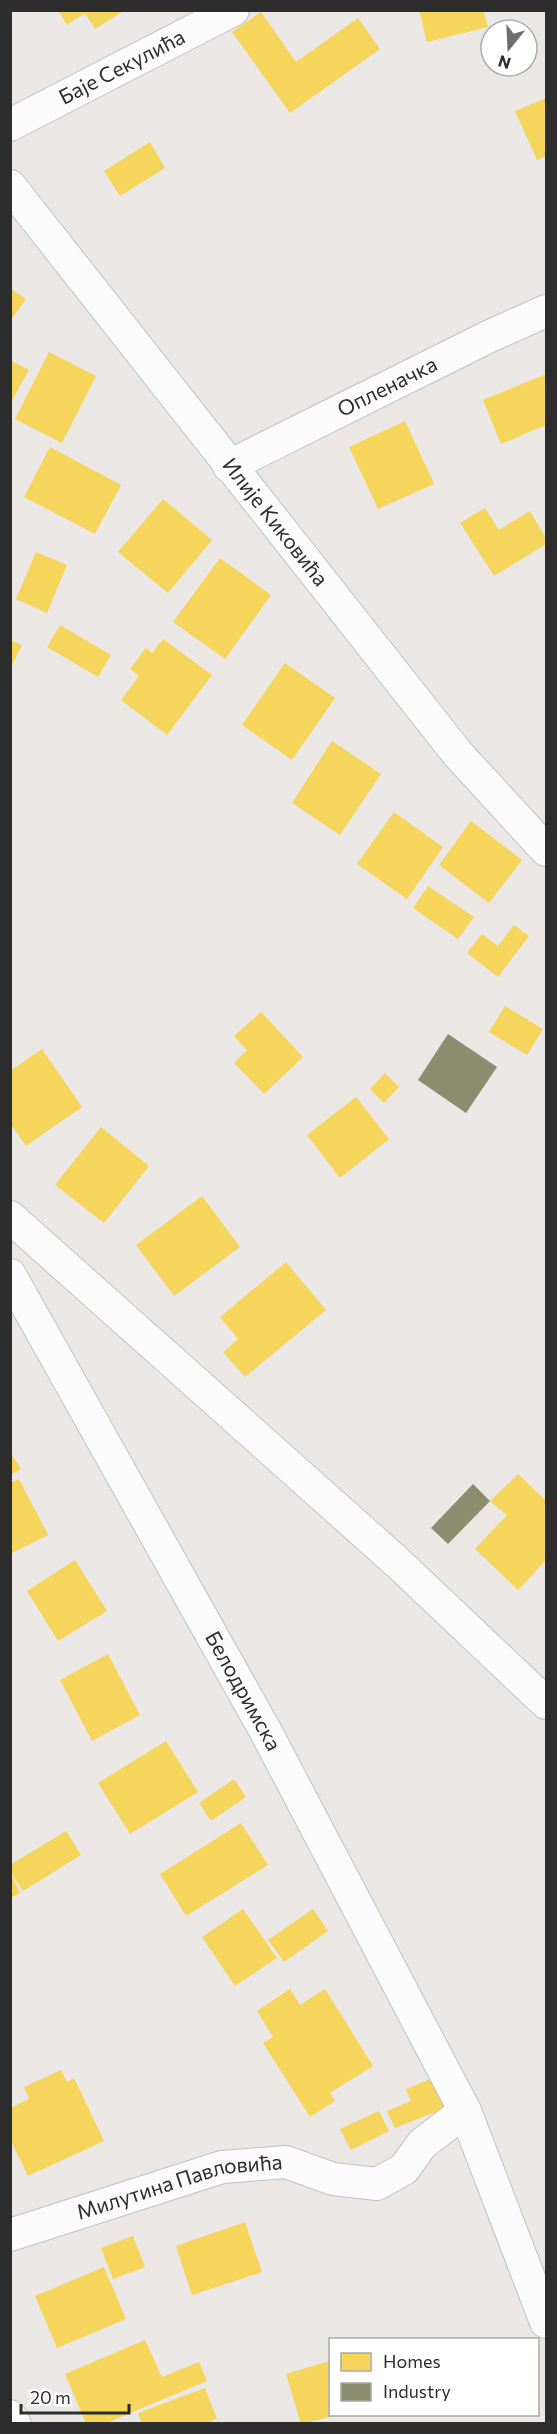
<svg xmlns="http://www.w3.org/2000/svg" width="557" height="2434" viewBox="0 0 557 2434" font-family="Commissioner,sans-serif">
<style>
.homes{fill:#f6d55c}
.industry{fill:#8c8c6e}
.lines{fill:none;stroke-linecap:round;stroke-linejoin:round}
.street-casing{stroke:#c3c2c2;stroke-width:34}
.street{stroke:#fcfbfb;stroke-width:32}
.labels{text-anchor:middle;stroke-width:6;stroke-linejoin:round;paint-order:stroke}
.street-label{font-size:21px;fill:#2d2d2d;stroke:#fff}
</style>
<rect width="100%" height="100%" fill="#eae7e4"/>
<path class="homes" d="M 58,10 L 125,10 L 95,29 L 85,13 L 67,25 Z
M 419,10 L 483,10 L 488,27 L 427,42 Z
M 261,12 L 296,62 L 358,18 L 380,49 L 290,113 L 232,32 Z
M 546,98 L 546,156 L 537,160 L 515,111 Z
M 150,142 L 165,168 L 120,196 L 104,171 Z
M 10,288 L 26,299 L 10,321 Z
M 49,352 L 96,376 L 62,443 L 15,419 Z
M 10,360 L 29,370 L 10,404 Z
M 546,374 L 546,425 L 501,444 L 483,400 Z
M 405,421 L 434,484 L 378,509 L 349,447 Z
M 50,447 L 121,485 L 95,534 L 24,497 Z
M 163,499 L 212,540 L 168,593 L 118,552 Z
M 485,508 L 499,530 L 530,511 L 546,538 L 546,544 L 494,576 L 460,523 Z
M 36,552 L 67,565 L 47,613 L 16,599 Z
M 220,558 L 271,595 L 225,659 L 173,622 Z
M 60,625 L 111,655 L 98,677 L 47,647 Z
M 163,639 L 212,675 L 167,735 L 121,700 L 139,676 L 130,669 L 146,648 L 152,653 Z
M 10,640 L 22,645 L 10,669 Z
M 285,663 L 335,698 L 292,760 L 242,725 Z
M 332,741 L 381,774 L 340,835 L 292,803 Z
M 394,812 L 443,847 L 407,899 L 357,864 Z
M 471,821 L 522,860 L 489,903 L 439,865 Z
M 428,886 L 474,917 L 458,939 L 413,908 Z
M 514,925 L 529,936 L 498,977 L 467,953 L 482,934 L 498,946 Z
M 505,1006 L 543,1029 L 527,1055 L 489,1032 Z
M 261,1012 L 303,1057 L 264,1094 L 234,1063 L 247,1050 L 234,1036 Z
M 42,1049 L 82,1107 L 26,1146 L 10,1123 L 10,1071 Z
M 385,1073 L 399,1087 L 384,1103 L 370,1089 Z
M 356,1097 L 389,1139 L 340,1178 L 307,1135 Z
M 101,1127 L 149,1166 L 104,1223 L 55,1185 Z
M 202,1196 L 240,1247 L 174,1296 L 136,1245 Z
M 286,1262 L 326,1310 L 245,1377 L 223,1352 L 238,1339 L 220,1317 Z
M 10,1452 L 21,1469 L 10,1475 Z
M 518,1474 L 546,1501 L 546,1560 L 518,1590 L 475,1549 L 507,1515 L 490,1501 Z
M 19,1479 L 48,1535 L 10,1554 L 10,1483 Z
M 75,1560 L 107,1611 L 58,1641 L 27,1591 Z
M 108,1654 L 140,1715 L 92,1741 L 60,1680 Z
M 166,1741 L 198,1792 L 130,1834 L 98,1783 Z
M 234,1779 L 246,1797 L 211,1821 L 199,1803 Z
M 241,1823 L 268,1865 L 186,1916 L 160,1874 Z
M 66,1831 L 81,1855 L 23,1891 L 10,1871 L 10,1865 Z
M 10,1872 L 20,1893 L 10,1898 Z
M 243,1909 L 277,1958 L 235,1986 L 202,1937 Z
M 313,1909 L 328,1931 L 284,1962 L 268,1940 Z
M 290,1989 L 300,2005 L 325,1989 L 373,2066 L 330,2093 L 335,2101 L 310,2117 L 263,2043 L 273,2037 L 257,2011 Z
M 61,2070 L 67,2082 L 74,2078 L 104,2141 L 28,2176 L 10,2139 L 10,2108 L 29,2099 L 24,2087 Z
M 435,2077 L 448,2107 L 395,2128 L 387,2111 L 411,2101 L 406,2089 Z
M 379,2111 L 389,2131 L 351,2150 L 340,2129 Z
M 245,2222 L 262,2272 L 192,2295 L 176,2246 Z
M 133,2236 L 145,2267 L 113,2279 L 101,2248 Z
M 104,2267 L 126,2319 L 57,2348 L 35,2296 Z
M 145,2340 L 162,2377 L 199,2362 L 207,2381 L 104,2424 L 86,2424 L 65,2374 Z
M 330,2361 L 330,2414 L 338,2415 L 301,2424 L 286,2374 Z
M 205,2388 L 217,2419 L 205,2424 L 142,2424 L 138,2413 Z"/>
<path class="industry" d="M 448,1034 L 497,1067 L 466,1113 L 418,1080 Z
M 473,1484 L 490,1501 L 448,1544 L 431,1528 Z"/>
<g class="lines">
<g class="street-casing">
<g id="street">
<path id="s1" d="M 10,125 L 233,10"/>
<path id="s2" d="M 10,186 L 457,753 L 546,850"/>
<path id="s3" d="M 229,466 L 490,336 L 546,311"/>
<path d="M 10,1217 L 397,1562 L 546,1703"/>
<path id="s4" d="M 10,1275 L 266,1732 L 465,2111 L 546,2322"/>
<path id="s5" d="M 10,2235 L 222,2167 L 286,2162 L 333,2179 L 377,2184 L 404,2169 L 422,2144 L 465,2111"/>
<path d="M 10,2416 L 15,2424"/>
</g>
</g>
<use href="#street" class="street"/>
</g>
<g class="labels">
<g class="street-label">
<text dy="7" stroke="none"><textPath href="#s1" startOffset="126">Баје Секулића</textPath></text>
<text dy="7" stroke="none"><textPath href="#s3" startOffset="177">Опленачка</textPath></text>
<text dy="7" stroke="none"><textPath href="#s2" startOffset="428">Илије Киковића</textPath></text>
<text dy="7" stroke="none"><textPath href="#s4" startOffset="477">Белодримска</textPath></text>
<text dy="7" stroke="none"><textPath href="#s5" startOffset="177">Милутина Павловића</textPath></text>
</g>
</g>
<rect width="557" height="2434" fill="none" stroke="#2d2d2d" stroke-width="24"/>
<rect x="329" y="2338" width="210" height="78" fill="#ffffff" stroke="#ababab" stroke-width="1.5"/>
<rect x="341" y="2353" width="30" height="18" fill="#f6d55c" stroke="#ababab" stroke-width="1.5"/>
<text x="383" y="2368" font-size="18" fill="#2d2d2d">Homes</text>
<rect x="341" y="2383" width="30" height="18" fill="#8c8c6e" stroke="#ababab" stroke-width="1.5"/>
<text x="383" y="2398" font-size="18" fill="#2d2d2d">Industry</text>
<g transform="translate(509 48) rotate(198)"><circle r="28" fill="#ffffff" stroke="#ababab" stroke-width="1.5"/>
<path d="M0-4.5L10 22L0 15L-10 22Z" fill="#6f6e6d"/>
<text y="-9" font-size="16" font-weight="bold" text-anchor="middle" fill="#2d2d2d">N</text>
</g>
<path d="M21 2404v9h108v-9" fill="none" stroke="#2d2d2d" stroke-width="3"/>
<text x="30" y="2404" font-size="18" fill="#2d2d2d" stroke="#ffffff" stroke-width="4.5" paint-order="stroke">20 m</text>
</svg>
